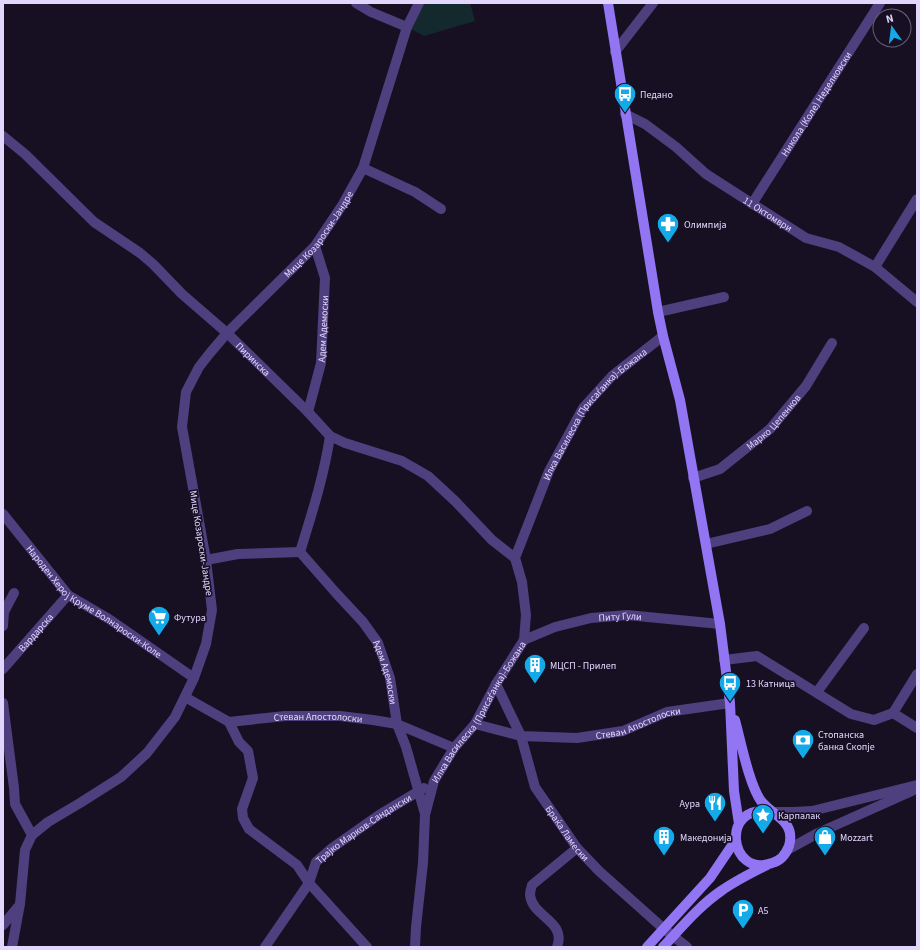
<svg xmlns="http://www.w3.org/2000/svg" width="920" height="950" viewBox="0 0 920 950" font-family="'Source Sans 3',sans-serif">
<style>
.green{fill:#14292d}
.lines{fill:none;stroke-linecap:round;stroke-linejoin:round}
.minor{stroke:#4e3f7e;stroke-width:10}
.tertiary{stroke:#4e3f7e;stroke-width:10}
.secondary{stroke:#9175f3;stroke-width:10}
.labels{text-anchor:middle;stroke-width:3.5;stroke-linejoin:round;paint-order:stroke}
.poi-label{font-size:10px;fill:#e2d6fc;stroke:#171023;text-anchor:start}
.street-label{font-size:10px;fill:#e2d6fc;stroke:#171023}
</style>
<rect width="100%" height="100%" fill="#171023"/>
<path class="green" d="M 419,3 L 470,3 L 475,21 L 424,36 L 407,27 Z"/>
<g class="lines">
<g class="minor">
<path d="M 356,3 L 371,12 L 407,27"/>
<path d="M 615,52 L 653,3"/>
<path id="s1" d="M 625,114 L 645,124 L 676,147 L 706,174 L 806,238 L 839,247 L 875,267 L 917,302"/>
<path id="s2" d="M 3,136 L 25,154 L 94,222 L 140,253 L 153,264 L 182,294 L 227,333 L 308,412 L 330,436 L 345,443 L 402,461 L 428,476 L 455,501 L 492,540 L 515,558"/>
<path d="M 363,168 L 415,192 L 441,209"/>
<path id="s3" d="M 752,204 L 880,3"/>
<path d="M 875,267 L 917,199"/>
<path d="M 658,312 L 724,297"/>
<path id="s4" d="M 308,412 L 321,363 L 325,278 L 315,246"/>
<path id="s5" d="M 693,478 L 720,469 L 770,429 L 806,386 L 832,343"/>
<path id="s6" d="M 3,514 L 68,595 L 109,619 L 194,678"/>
<path d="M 706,544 L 770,529 L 807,511"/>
<path id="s7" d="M 300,552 L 336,593 L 363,622 L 378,643 L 390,678 L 397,724 L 406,747 L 425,814"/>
<path d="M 300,552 C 312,513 324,476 330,436"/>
<path d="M 206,560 L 238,554 L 300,552"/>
<path d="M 3,626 L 4,612 L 14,593"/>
<path id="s8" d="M 524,640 L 555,627 L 591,618 L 627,615 L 720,624"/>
<path d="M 724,660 L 757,656 L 851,714 L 874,720 L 893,713 L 917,728"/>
<path id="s9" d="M 3,669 L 68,595"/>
<path id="s10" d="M 496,684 L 521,736 L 535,787 L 577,848 L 599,871 L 664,929 L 687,947"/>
<path d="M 817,692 L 864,628"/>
<path id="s11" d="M 185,697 L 229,722 L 285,716 L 340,716 L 373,720 L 397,724 L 454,748"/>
<path d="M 3,703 L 14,788 L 15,804 L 32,835"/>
<path d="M 893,713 L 917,674"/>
<path d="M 229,722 L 239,742 L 248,751 L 253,778 L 242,809 L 243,818 L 249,829 L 297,865 L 309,883 L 367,947"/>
<path id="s12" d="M 475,724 L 521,736 L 577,738 L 623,731 L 667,712 L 730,703"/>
<path id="s13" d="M 265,947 L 309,883 L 316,862 L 332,848 L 379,815 L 424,788"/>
<path id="s14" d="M 415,947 L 416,927 L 423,863 L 425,815 L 434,781 L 454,748 L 475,724 L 496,684 L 524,640 L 526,615 L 522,582 L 515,558 L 549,471 L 583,408 L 612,376 L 663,336"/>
<path d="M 557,947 C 567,921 532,917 530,895 C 530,892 531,888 532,885 L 577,848"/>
</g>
<g class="tertiary">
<path d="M 772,812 L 794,812 L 812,811 L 917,785"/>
<path d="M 787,850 L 818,833 L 912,791"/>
<path d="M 3,925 L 18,907"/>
<path id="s15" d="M 12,947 L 20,904 L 25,850 L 32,835 L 48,822 L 80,803 L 121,777 L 147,753 L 175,717 L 194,678 L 206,644 L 212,610 L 206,560 L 182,427 L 186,392 L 199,367 L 210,353 L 227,333 L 315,246 L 343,204 L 363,168 L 407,27 L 419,3"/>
</g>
<path class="secondary" d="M 608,3 L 658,312 L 663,336 L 680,400 L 720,624 L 730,703 L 734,791 L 739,824
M 735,720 C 741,742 749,784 761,801 C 774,817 796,821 789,846 C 786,854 780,861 772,863 C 729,879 719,802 772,812
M 647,947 L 710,878 L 735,841
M 663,947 C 681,928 699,906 721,891 C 735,881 751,873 767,865"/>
</g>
<defs>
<g id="bus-pin" transform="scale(1.15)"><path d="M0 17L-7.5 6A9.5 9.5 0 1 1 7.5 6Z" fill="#14aaea" stroke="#171023"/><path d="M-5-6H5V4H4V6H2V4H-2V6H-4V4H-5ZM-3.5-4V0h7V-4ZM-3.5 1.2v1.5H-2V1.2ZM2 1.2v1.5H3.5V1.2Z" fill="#fff"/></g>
<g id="pharmacy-pin" transform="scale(1.15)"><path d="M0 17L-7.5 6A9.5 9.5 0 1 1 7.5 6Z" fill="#14aaea" stroke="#171023"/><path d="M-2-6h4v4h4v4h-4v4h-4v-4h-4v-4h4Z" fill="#fff"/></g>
<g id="supermarket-pin" transform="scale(1.15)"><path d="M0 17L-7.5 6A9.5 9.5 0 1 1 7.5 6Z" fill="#14aaea" stroke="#171023"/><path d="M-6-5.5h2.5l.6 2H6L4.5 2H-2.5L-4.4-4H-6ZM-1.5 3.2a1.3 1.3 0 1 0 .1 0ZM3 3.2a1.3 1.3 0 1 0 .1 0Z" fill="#fff"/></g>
<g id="building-pin" transform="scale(1.15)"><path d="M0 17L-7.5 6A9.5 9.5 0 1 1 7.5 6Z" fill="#14aaea" stroke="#171023"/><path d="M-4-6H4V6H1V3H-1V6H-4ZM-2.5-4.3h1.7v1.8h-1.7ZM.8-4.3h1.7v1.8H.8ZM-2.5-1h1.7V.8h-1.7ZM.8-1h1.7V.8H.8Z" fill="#fff"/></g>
<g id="bank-pin" transform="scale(1.15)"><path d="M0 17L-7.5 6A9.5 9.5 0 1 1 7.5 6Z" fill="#14aaea" stroke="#171023"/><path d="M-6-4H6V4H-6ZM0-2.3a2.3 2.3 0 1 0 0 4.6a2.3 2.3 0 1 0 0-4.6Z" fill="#fff"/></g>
<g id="restaurant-pin" transform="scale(1.15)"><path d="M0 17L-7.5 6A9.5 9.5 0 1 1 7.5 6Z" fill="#14aaea" stroke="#171023"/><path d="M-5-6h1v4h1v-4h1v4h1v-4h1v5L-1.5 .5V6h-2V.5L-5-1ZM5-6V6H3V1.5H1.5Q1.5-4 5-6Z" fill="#fff"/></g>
<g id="sight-pin" transform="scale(1.15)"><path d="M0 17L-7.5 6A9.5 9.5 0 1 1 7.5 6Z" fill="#14aaea" stroke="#171023"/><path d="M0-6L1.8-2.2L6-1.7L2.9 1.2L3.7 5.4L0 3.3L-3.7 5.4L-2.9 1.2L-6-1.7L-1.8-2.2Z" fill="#fff"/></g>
<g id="shop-pin" transform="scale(1.15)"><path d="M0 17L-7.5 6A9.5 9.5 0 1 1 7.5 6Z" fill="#14aaea" stroke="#171023"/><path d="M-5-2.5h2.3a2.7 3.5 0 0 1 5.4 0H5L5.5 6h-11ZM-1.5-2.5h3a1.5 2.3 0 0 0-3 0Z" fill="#fff"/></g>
<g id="parking-pin" transform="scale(1.15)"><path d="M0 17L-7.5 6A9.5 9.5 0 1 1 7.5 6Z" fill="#14aaea" stroke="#171023"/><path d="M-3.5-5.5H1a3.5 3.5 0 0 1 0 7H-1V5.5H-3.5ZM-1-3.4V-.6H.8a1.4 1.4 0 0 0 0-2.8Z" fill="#fff"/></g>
</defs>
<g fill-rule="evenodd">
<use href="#bus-pin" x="625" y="94"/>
<use href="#pharmacy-pin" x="668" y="224"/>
<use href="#supermarket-pin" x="159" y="617"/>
<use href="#building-pin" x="535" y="665"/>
<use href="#bus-pin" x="730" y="683"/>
<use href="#bank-pin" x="803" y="740"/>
<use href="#restaurant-pin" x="715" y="803"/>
<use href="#sight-pin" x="763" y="815"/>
<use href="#building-pin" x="664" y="837"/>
<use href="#shop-pin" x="825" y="837"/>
<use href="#parking-pin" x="743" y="910"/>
</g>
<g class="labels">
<g class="poi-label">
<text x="640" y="98">Педано</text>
<text x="684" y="228">Олимпија</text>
<text x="174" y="621">Футура</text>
<text x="550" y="669">МЦСП - Прилеп</text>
<text x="746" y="687">13 Катница</text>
<text x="818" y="738">Стопанска<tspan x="818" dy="12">банка Скопје</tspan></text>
<text x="700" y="807" text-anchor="end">Аура</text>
<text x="778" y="819">Карпалак</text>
<text x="680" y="841">Македонија</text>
<text x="840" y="841">Mozzart</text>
<text x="758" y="914">А5</text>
</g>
<g class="street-label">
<text dy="4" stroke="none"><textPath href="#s3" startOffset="119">Никола (Коле) Неделковски</textPath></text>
<text dy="4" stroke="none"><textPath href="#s1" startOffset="175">11 Октомври</textPath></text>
<text dy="4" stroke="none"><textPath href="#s15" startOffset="844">Мице Козароски-Јандре</textPath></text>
<text dy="4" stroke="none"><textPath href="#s4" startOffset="85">Адем Адемоски</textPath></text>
<text dy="4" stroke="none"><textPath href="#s2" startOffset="336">Пиринска</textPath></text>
<text dy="4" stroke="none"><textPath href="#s14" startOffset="586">Илка Василеска (Присаѓанка)-Божана</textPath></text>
<text dy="4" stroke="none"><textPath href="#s5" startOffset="100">Марко Цепенков</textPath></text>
<text transform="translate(202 543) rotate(81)" y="4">Мице Козароски-Јандре</text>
<text dy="4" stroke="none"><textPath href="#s6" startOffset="128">Народен Херој Круме Волнароски-Коле</textPath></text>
<text dy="4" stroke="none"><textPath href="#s8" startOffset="100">Питу Гули</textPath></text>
<text dy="4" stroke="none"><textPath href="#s9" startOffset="49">Вардарска</textPath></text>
<text dy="4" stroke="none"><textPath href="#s7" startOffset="150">Адем Адемоски</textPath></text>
<text dy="4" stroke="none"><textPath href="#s14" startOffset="250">Илка Василеска (Присаѓанка)-Божана</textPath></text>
<text dy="4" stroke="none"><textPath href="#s11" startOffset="140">Стеван Апостолоски</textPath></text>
<text dy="4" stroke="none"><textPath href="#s12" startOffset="167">Стеван Апостолоски</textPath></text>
<text dy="4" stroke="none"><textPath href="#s13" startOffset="158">Трајко Марков-Сандански</textPath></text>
<text dy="4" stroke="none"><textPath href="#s10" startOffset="167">Браќа Ламески</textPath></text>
</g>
</g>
<rect width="920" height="950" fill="none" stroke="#e2d6fc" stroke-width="8"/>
<g transform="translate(892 28) rotate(346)"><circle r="19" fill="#171023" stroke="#685f7a"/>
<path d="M0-3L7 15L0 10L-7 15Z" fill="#14aaea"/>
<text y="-6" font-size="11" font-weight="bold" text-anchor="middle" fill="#e2d6fc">N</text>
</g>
</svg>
